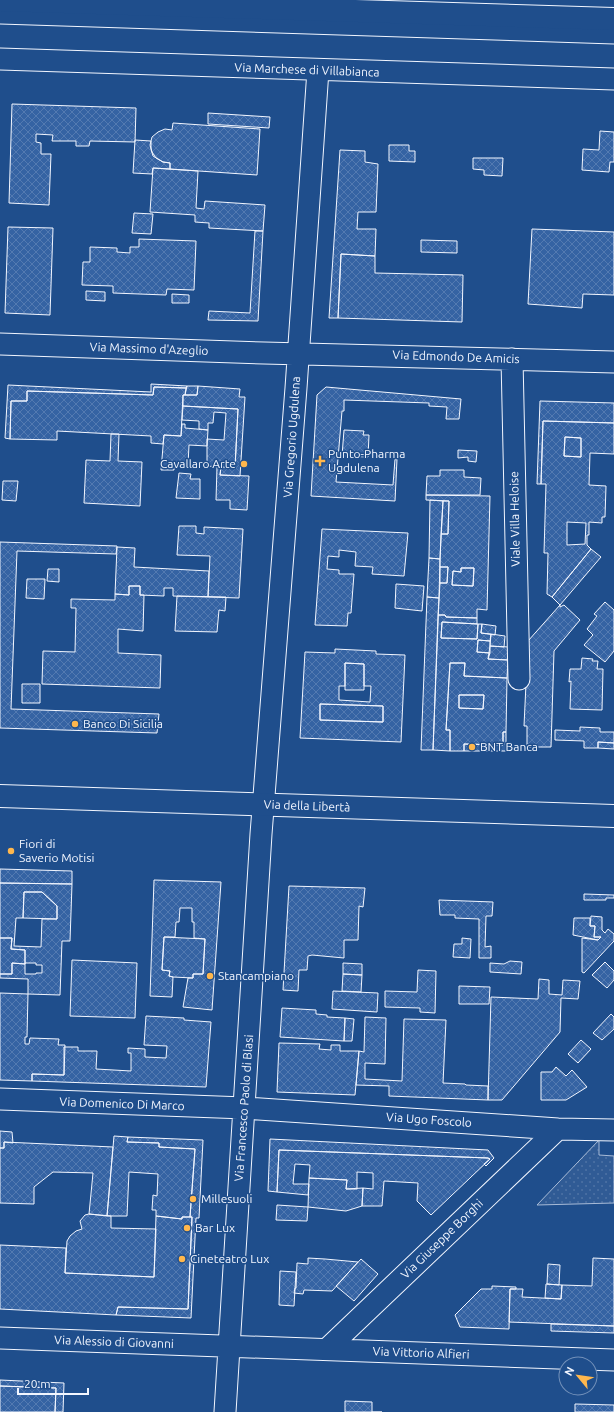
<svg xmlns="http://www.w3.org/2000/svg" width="614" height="1412" viewBox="0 0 614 1412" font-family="Ubuntu,sans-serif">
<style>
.green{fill:url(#green-dots);stroke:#a8bbd7}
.building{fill:url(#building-cross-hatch);stroke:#f2f6ff;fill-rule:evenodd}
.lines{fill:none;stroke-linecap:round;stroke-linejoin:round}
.street-casing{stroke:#f2f6ff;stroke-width:23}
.secondary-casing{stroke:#f2f6ff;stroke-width:24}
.street{stroke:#1f4e8c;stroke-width:21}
.secondary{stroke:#1f4e8c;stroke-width:22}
.poi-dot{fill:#ffb74d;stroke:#1f4e8c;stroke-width:1.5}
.labels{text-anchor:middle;stroke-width:3;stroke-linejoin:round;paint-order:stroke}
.street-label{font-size:12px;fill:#f2f6ff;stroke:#1f4e8c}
.poi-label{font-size:12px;fill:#f2f6ff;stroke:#1f4e8c;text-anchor:start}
</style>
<defs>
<pattern id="green-dots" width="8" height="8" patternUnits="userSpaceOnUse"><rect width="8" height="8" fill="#305b95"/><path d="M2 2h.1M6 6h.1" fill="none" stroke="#4e73a5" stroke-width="1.8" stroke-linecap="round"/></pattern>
<pattern id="building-cross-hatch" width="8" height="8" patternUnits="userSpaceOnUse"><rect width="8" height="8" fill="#3563a3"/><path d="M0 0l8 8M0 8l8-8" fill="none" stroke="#537ab1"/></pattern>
</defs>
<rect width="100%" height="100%" fill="#1f4e8c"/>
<path class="green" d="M 599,1140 L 599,1155 L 614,1156 L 614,1203 L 537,1205 Z"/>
<path class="building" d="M 12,104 L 136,108 L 135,142 L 90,141 L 89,146 L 76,146 L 76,141 L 52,141 L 53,135 L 36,134 L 36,142 L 41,143 L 41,154 L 51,154 L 49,205 L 9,203 Z
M 208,113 L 270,117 L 269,128 L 208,124 Z
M 173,123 L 260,129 L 257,175 L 170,169 L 170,163 L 163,162 L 156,158 L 152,152 L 150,145 L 152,137 L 158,132 L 165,129 L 172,130 Z
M 600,131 L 614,132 L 614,162 L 610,162 L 609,172 L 582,170 L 583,149 L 599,150 Z
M 135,140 L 151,141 L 151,149 L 153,156 L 163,162 L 170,163 L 170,169 L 153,168 L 152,174 L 133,173 Z
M 389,145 L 409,145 L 409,151 L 415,151 L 415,162 L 389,161 Z
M 340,150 L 365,151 L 365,162 L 378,164 L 376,212 L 358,212 L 357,229 L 376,229 L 375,256 L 341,254 L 338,318 L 329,318 Z
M 473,158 L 503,158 L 502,176 L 484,175 L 484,170 L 473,169 Z
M 153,168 L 198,171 L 196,208 L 204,209 L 205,201 L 265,205 L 263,231 L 209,228 L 209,223 L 195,222 L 195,215 L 150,212 Z
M 134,213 L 153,214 L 151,234 L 132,233 Z
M 8,227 L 53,228 L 50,315 L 5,313 Z
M 532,229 L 614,232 L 614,295 L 583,294 L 582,308 L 528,304 Z
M 255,231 L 263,231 L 258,321 L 208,320 L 209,311 L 250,313 Z
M 139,239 L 196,241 L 194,290 L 167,289 L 166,295 L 113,293 L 113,286 L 82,285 L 83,262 L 90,262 L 90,247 L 117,248 L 117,252 L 130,253 L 130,247 L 139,247 Z
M 421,240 L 457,241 L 457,253 L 421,252 Z
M 341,254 L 375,256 L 375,273 L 463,275 L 462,322 L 338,318 Z
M 86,291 L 105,292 L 105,301 L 86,300 Z
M 172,294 L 189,295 L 189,303 L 172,303 Z
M 151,384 L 187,386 L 186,388 L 154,387 L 153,395 L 27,391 L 27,401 L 11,401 L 10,439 L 5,438 L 8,385 L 151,392 Z
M 187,386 L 198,386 L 197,395 L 185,395 Z
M 198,386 L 240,389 L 239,397 L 245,397 L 240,476 L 220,475 L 221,467 L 235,468 L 238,409 L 183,406 L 183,395 L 197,395 Z
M 154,387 L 186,388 L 185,395 L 183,395 L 181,436 L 164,435 L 163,444 L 151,443 L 151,436 L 57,431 L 57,440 L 10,439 L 11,401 L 27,401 L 27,391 L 153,395 Z
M 326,387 L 461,399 L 459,419 L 446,419 L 447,407 L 429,406 L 429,403 L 344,400 L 344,411 L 342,411 L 336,482 L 393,485 L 395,459 L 397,459 L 395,501 L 311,496 L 317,395 Z
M 540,401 L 614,403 L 614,423 L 543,421 L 541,484 L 537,484 Z
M 183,406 L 238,409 L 235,468 L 207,466 L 207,439 L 224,440 L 226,413 L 214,412 L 213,423 L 208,423 L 208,430 L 199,429 L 199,421 L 182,420 Z
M 543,421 L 614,423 L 614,454 L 590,453 L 589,485 L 606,486 L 605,517 L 602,517 L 602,523 L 589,522 L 589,535 L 587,535 L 587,545 L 591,549 L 552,597 L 547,594 L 548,553 L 544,553 L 546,484 L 541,484 ZM 565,437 L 581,438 L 581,457 L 564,456 ZM 567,522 L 586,523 L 585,544 L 567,545 Z
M 182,424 L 185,424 L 185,428 L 208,430 L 207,446 L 189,445 L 188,465 L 174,464 L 174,470 L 161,470 L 164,435 L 181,436 Z
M 344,430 L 364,431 L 363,435 L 369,435 L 368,457 L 342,456 Z
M 111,434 L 119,434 L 118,461 L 142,462 L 140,506 L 84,503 L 86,460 L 110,461 Z
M 565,437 L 581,438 L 581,457 L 564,456 Z
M 458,450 L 477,451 L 476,462 L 468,461 L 468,457 L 458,458 Z
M 217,467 L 221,467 L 220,475 L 249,476 L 247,510 L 230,509 L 230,500 L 216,500 Z
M 440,470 L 464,470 L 464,477 L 481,478 L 480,495 L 426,495 L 427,476 L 440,476 Z
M 179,473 L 191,474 L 190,479 L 200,479 L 200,499 L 176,498 Z
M 3,481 L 18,481 L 16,501 L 2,500 Z
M 426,495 L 490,496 L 487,610 L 477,609 L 477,618 L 446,617 L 445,615 L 438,615 L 440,583 L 447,583 L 448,567 L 440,567 L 440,559 L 441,534 L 448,534 L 449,501 L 426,500 ZM 461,568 L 474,568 L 473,586 L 452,585 L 453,571 L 461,572 Z
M 430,500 L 443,501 L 440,559 L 429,558 Z
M 443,501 L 449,501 L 448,534 L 441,534 Z
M 179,526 L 196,526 L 196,533 L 204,534 L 204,527 L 243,529 L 239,598 L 208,597 L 210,556 L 177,555 Z
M 322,529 L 408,533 L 404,576 L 372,574 L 373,567 L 355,566 L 356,552 L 339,550 L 339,557 L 328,556 L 327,569 L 339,570 L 339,574 L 354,574 L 351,613 L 348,613 L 347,626 L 315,625 Z
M 0,542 L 117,546 L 116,554 L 17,551 L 11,709 L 159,714 L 157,733 L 0,728 Z
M 117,547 L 135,548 L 134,567 L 209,571 L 208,597 L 173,596 L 173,588 L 164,588 L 164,596 L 140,595 L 140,586 L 129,586 L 129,595 L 115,594 Z
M 591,549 L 601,557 L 560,605 L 552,597 Z
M 429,558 L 440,559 L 439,598 L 427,597 Z
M 440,567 L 448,567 L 447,583 L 440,583 Z
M 461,568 L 474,568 L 473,586 L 452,585 L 453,571 L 461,572 Z
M 48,569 L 59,569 L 59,582 L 47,581 Z
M 27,579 L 45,579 L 44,599 L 26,598 Z
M 396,584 L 424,586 L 422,611 L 395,608 Z
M 129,586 L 140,586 L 140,595 L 144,595 L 143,631 L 118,629 L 118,653 L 161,655 L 160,688 L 42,684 L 43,651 L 75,652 L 76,608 L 71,608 L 71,599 L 115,600 L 115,594 L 129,595 Z
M 177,596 L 226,597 L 225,611 L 219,610 L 217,632 L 175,631 Z
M 427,597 L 439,598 L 433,750 L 421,750 Z
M 605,602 L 614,610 L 614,651 L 605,662 L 584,645 L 593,635 L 587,629 L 597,616 L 594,614 Z
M 560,605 L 560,607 L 564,605 L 580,620 L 554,651 L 551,747 L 527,747 L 527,726 L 524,726 L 528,641 Z
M 438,615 L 445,615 L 446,617 L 477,618 L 477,624 L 442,622 L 441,638 L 477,639 L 478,624 L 482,624 L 481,633 L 491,634 L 490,641 L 478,640 L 477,652 L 490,653 L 488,659 L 508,660 L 507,678 L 464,676 L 465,663 L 450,663 L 446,730 L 450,730 L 450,751 L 433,750 Z
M 442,622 L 478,624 L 477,639 L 441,638 Z
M 482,624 L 496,626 L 495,635 L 481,633 Z
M 491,634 L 505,636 L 504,647 L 490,646 Z
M 478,640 L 490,641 L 490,653 L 477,652 Z
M 490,646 L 509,647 L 508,660 L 488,659 Z
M 335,649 L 376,651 L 376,654 L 405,655 L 401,742 L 300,738 L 305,652 L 335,653 ZM 345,663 L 364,664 L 364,686 L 371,686 L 370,702 L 339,700 L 339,686 L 345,686 ZM 320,704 L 383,706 L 383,722 L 320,720 Z
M 582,658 L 593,659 L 592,661 L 598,661 L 597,669 L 603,669 L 602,710 L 570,709 L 571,681 L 569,682 L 570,669 L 581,669 Z
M 345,663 L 364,664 L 364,690 L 345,690 Z
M 450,663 L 465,663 L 464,676 L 507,678 L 506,732 L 503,732 L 503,745 L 464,744 L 464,751 L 450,751 L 450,730 L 446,730 ZM 459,695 L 484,695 L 483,709 L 459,708 Z
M 22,684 L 40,684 L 40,703 L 22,703 Z
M 459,695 L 484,695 L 483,709 L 459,708 Z
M 320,704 L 383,706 L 383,722 L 320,720 Z
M 580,727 L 600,728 L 600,732 L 614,732 L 614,743 L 598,742 L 598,748 L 584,748 L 584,741 L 555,740 L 555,730 L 580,731 Z
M 503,732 L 506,732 L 506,751 L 464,751 L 464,744 L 503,745 Z
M 598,742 L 614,743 L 614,749 L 598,748 Z
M 0,869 L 72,871 L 72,884 L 0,883 Z
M 154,880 L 221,882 L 212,1010 L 183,1007 L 188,978 L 193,978 L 193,974 L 203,974 L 205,939 L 194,938 L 194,922 L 192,922 L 192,908 L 180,908 L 179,922 L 176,922 L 175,937 L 164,937 L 162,970 L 170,971 L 169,976 L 173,977 L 172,997 L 150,996 Z
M 0,883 L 72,884 L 70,941 L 62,941 L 60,995 L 28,994 L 28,979 L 0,978 L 0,974 L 12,974 L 12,963 L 25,964 L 25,950 L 11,949 L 12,938 L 0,938 ZM 24,892 L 42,892 L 57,906 L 57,919 L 42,919 L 41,947 L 14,946 L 16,918 L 23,918 ZM 25,963 L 36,963 L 36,965 L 42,965 L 42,973 L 36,973 L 36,974 L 25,974 Z
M 289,886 L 365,888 L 363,907 L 359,906 L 358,940 L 344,940 L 344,958 L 312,955 L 308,956 L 307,970 L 299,970 L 298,991 L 283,990 Z
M 24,892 L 42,892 L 57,906 L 57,919 L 23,918 Z
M 584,894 L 614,895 L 614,898 L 606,898 L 606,900 L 584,900 Z
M 439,900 L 493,902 L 492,916 L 486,916 L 485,947 L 491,946 L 491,958 L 479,958 L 479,919 L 455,918 L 455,915 L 440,915 Z
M 591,916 L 602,917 L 602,930 L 605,933 L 608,929 L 614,934 L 614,941 L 584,973 L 582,972 L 582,938 L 598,940 L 601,937 L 594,937 L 595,926 L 590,926 Z
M 574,918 L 590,918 L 590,926 L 595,926 L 594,937 L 601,937 L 598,940 L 573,935 Z
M 164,937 L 205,939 L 203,974 L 193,974 L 193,978 L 173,977 L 169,976 L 170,971 L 162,970 Z
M 0,938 L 12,938 L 11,949 L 25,950 L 25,964 L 12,963 L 12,974 L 0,974 Z
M 462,938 L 471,939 L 470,958 L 453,957 L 454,944 L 462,944 Z
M 72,960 L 137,963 L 135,1018 L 70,1016 Z
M 510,961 L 522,962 L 521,974 L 490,972 L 490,963 L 504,964 Z
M 605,962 L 614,971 L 614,980 L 607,988 L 592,975 Z
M 343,963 L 362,964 L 362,975 L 343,974 Z
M 418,970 L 436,971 L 435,1013 L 420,1012 L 420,1008 L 385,1007 L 385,991 L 417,992 Z
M 343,974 L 362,975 L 361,992 L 342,991 Z
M 539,979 L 549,980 L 549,994 L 562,995 L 563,980 L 580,981 L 578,999 L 561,998 L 560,1032 L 502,1100 L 488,1100 L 491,997 L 538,999 Z
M 459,986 L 490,987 L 489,1004 L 459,1004 Z
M 333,991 L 378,993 L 377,1012 L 332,1009 Z
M 0,993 L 28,994 L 27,1037 L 25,1037 L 25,1044 L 29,1044 L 30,1038 L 59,1039 L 58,1045 L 65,1045 L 64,1075 L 32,1074 L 32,1081 L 0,1080 Z
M 282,1008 L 316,1010 L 316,1014 L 327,1015 L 327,1017 L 345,1018 L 344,1041 L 280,1037 Z
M 611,1014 L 614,1017 L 614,1029 L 602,1040 L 593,1033 Z
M 146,1016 L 184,1018 L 184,1020 L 211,1022 L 206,1087 L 32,1081 L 32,1074 L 64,1075 L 64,1047 L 78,1047 L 78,1051 L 97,1051 L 96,1069 L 131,1071 L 131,1053 L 128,1053 L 128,1048 L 145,1049 L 145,1057 L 166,1058 L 167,1046 L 144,1045 Z
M 365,1017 L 386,1018 L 385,1064 L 365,1063 L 365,1079 L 402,1081 L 404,1019 L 446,1020 L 443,1083 L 465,1084 L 466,1085 L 488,1086 L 488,1100 L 389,1096 L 389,1086 L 356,1085 L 359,1051 L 364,1052 Z
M 345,1018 L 354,1019 L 352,1041 L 344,1041 Z
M 581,1040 L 591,1049 L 578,1063 L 568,1054 Z
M 279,1043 L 320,1044 L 319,1049 L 331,1050 L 331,1045 L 340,1045 L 340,1051 L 359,1051 L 355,1095 L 277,1092 Z
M 556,1067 L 566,1076 L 572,1070 L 587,1087 L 566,1100 L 541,1100 L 541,1072 L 552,1072 Z
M 0,1131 L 12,1132 L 13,1143 L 4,1142 L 4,1148 L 0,1148 Z
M 114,1136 L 128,1137 L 127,1142 L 159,1143 L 159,1147 L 195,1149 L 190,1217 L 182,1217 L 182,1219 L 156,1216 L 156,1210 L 152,1210 L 153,1195 L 157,1196 L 158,1174 L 129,1172 L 127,1216 L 107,1216 Z
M 128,1137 L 203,1140 L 199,1218 L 196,1218 L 191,1318 L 116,1315 L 118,1307 L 188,1309 L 192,1217 L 190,1217 L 195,1149 L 159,1147 L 159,1143 L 127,1142 Z
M 270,1139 L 488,1150 L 494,1158 L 486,1166 L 484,1164 L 490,1159 L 488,1158 L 279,1150 L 277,1192 L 268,1191 Z
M 4,1142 L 113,1147 L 107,1216 L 89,1214 L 93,1173 L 53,1172 L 34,1187 L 34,1204 L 0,1203 L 0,1148 L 4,1148 Z
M 279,1150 L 488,1158 L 490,1159 L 431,1215 L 417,1201 L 418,1183 L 384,1181 L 382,1206 L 362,1206 L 363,1188 L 373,1189 L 373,1173 L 357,1172 L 357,1189 L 346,1189 L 347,1180 L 309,1178 L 310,1165 L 295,1164 L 293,1184 L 309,1184 L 308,1195 L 277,1192 Z
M 309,1178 L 347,1180 L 346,1189 L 363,1188 L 362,1206 L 346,1211 L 308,1207 Z
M 277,1205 L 308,1207 L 307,1221 L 276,1220 Z
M 89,1214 L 111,1216 L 111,1228 L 156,1229 L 154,1277 L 65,1273 L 67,1241 L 70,1236 L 76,1231 L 82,1229 L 80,1221 L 85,1215 Z
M 156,1216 L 182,1219 L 182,1217 L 192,1217 L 188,1309 L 118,1307 L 116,1315 L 0,1309 L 0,1245 L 66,1248 L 65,1273 L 154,1277 Z
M 308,1258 L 325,1259 L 358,1262 L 332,1291 L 304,1290 L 303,1294 L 294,1293 L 295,1288 L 296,1288 L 297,1263 L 308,1264 Z
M 593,1258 L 614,1259 L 614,1326 L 509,1322 L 510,1289 L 523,1289 L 522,1297 L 561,1299 L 562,1285 L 592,1286 Z
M 361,1259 L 378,1274 L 354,1301 L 336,1286 Z
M 548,1264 L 560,1265 L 559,1285 L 547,1284 Z
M 280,1271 L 296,1272 L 294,1306 L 279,1305 Z
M 546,1284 L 562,1285 L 561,1299 L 545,1298 Z
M 492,1286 L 516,1287 L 516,1289 L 510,1289 L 509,1329 L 460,1327 L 455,1315 L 481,1289 L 492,1289 Z
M 551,1324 L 614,1326 L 614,1333 L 551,1331 Z
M 0,1380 L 64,1383 L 63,1412 L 55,1412 L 56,1388 L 0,1386 Z
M 0,1386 L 56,1388 L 55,1412 L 0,1412 Z
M 345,1401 L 372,1402 L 372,1412 L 382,1412 L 345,1412 Z
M 575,1404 L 614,1405 L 614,1412 L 575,1412 Z"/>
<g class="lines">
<g class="street-casing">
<path id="street" d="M 0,13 L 614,33
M 0,59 L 614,79
M 0,344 L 264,353 L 614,362
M 512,359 L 519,679
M 0,1099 L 245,1108 L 558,1129 L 614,1130
M 0,1338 L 614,1360
M 327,1349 L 558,1129
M 225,1412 L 261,834 L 296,388 L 318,70"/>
</g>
<g class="secondary-casing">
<path id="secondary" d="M 0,0 L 614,19
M 0,796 L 614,816"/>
</g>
<use href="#street" class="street"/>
<use href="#secondary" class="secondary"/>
</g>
<g class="poi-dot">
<path d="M318 455h4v4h4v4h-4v4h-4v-4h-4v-4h4z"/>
<circle cx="244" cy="464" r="4"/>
<circle cx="75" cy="724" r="4"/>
<circle cx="472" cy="747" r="4"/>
<circle cx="11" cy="851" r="4"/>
<circle cx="210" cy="976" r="4"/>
<circle cx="193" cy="1199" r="4"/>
<circle cx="187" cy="1228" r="4"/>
<circle cx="182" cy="1259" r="4"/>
</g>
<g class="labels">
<g class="street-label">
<text transform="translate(307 70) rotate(2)" y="4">Via Marchese di Villabianca</text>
<text transform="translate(149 349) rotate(2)" y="4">Via Massimo d'Azeglio</text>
<text transform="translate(456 357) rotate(2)" y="4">Via Edmondo De Amicis</text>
<text transform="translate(292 437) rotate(-86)" y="4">Via Gregorio Ugdulena</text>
<text transform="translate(515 519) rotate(-91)" y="4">Viale Villa Heloise</text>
<text transform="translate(307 806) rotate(2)" y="4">Via della Libertà</text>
<text transform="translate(122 1104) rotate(2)" y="4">Via Domenico Di Marco</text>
<text transform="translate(244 1108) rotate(-86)" y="4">Via Francesco Paolo di Blasi</text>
<text transform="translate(429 1120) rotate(4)" y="4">Via Ugo Foscolo</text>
<text transform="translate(442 1239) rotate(-44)" y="4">Via Giuseppe Borghi</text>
<text transform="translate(114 1342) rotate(2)" y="4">Via Alessio di Giovanni</text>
<text transform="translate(421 1353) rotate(2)" y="4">Via Vittorio Alfieri</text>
</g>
<g class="poi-label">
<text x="328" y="458">Punto-Pharma<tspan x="328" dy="14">Ugdulena</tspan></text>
<text x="236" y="468" text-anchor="end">Cavallaro Arte</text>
<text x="83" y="728">Banco Di Sicilia</text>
<text x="480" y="751">BNT Banca</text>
<text x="19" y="848">Fiori di<tspan x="19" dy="14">Saverio Motisi</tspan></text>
<text x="218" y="980">Stancampiano</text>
<text x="201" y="1203">Millesuoli</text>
<text x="195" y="1232">Bar Lux</text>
<text x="190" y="1263">Cineteatro Lux</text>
</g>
</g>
<g transform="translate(578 1376) rotate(299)"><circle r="19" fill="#1f4e8c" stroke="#7391ba"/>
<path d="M0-3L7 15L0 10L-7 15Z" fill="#ffb74d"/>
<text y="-6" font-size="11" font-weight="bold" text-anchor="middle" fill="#f2f6ff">N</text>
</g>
<path d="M18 1388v6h70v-6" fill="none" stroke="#f2f6ff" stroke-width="2"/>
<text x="24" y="1388" font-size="12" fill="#f2f6ff" stroke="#1f4e8c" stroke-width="3" paint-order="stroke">20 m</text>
</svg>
